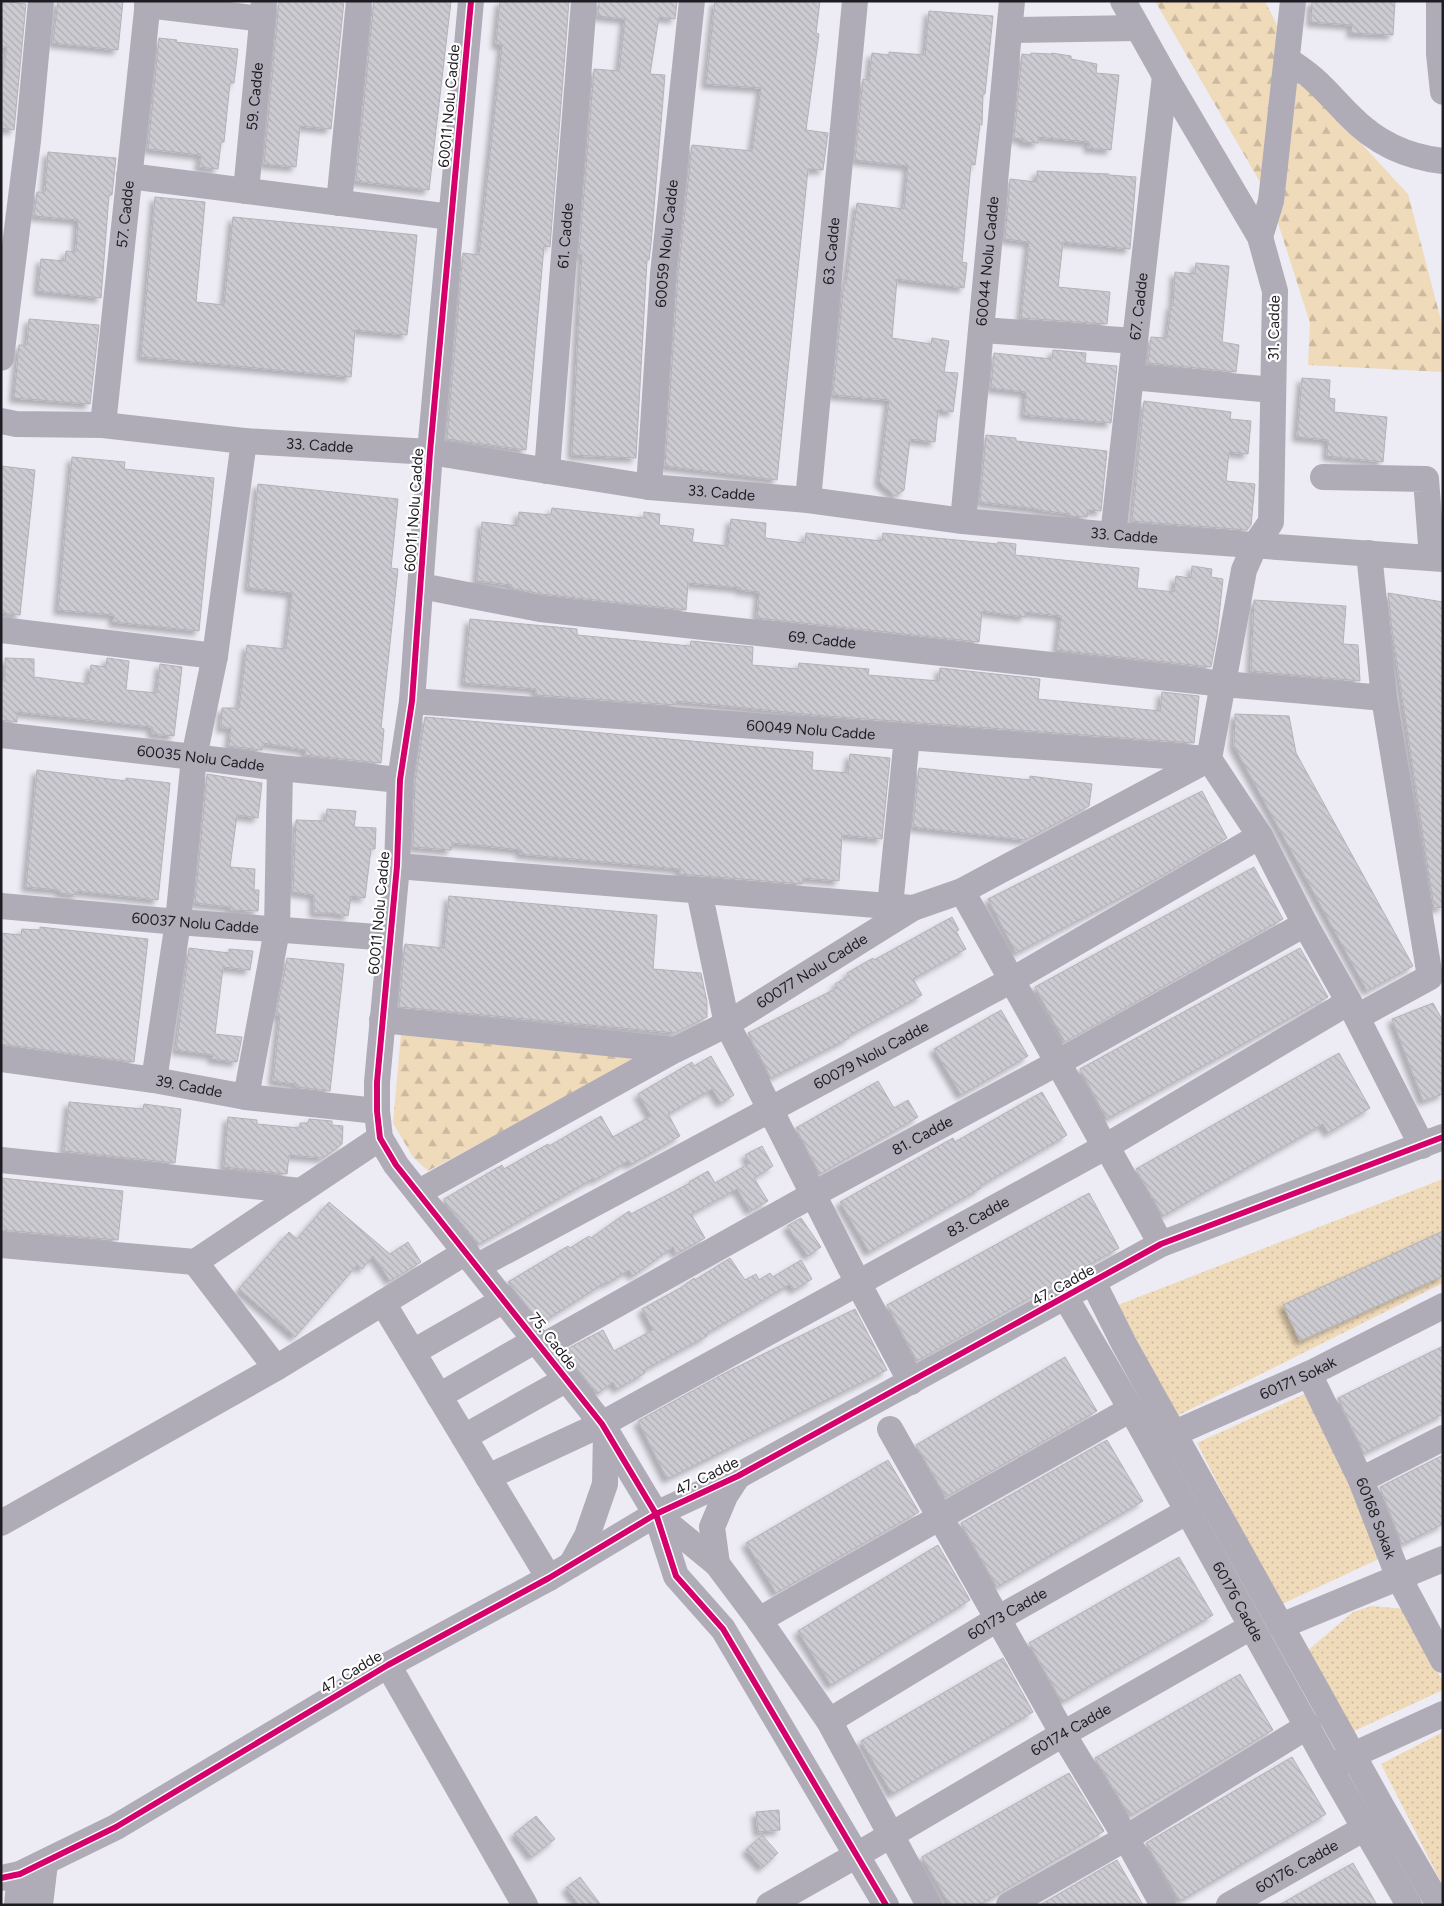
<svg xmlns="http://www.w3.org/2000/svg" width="1444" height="1906" viewBox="0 0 1444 1906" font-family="Figtree,sans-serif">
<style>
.forest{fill:url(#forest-firs)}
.park{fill:url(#park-dots)}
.building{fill:url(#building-back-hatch);stroke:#b3b2b8;filter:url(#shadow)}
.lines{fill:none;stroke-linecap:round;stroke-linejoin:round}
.minor{stroke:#afacb8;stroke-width:26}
.cycleway-casing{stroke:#fff;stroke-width:9}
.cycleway{stroke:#d6006c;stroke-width:6}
.labels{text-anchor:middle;stroke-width:4.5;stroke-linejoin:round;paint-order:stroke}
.street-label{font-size:15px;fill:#1e1c22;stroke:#fff}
</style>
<defs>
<pattern id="forest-firs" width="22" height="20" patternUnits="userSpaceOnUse" patternTransform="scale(1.25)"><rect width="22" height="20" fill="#efdaba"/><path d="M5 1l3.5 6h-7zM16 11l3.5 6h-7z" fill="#ccbaa0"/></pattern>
<pattern id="park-dots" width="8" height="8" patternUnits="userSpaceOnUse" patternTransform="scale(1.25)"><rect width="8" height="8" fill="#efdaba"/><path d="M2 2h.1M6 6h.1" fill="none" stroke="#ccbaa0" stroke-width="1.8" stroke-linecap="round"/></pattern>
<pattern id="building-back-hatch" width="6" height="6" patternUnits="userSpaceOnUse" patternTransform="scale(1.25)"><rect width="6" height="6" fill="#cccbd1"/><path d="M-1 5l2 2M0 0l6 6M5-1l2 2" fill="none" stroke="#afaeb3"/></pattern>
<filter id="shadow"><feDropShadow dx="-4.5" dy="4.5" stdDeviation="2.5" flood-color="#0004"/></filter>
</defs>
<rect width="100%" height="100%" fill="#edecf4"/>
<path class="forest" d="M 1155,1 L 1265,1 L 1306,84 L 1408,194 L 1443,328 L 1443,372 L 1308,365 L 1310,323 L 1271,201 Z
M 401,1033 L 652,1053 L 428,1171 L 413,1157 L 393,1123 Z"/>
<path class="park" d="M 1443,1179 L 1443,1283 L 1177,1416 L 1118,1305 Z
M 1309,1392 L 1385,1556 L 1280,1605 L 1197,1443 Z
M 1372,1606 L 1405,1609 L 1443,1682 L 1443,1690 L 1354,1731 L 1306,1652 L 1353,1612 Z
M 1443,1732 L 1443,1886 L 1381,1764 Z"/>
<path class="building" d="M 1,1 L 26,4 L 14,130 L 1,128 L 1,76 L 3,76 L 7,47 L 1,47 Z
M 58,1 L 123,1 L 118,50 L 53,43 Z
M 279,1 L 344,1 L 331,129 L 300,126 L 296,167 L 264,164 Z
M 374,1 L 451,1 L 429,190 L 356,181 Z
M 500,1 L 569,1 L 550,247 L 544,246 L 526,450 L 447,439 L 463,253 L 479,255 L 502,45 L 496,44 Z
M 599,1 L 677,1 L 675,19 L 659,17 L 650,74 L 665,75 L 651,244 L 649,260 L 647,260 L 636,458 L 572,455 L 582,254 L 579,254 L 594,69 L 619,71 L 625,19 L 598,16 Z
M 715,1 L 820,1 L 816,33 L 819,34 L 806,130 L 828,133 L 823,170 L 808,169 L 777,480 L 665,466 L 678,275 L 692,145 L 752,151 L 761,88 L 706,84 Z
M 1312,1 L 1395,1 L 1393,35 L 1351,33 L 1352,25 L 1311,22 Z
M 929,11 L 993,16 L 985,94 L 983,94 L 982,125 L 980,124 L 975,165 L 971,164 L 962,262 L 967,263 L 964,288 L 897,279 L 892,338 L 931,344 L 932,338 L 949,341 L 944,372 L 958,373 L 953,412 L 938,410 L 935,442 L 910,439 L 904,490 L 895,496 L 879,482 L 889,400 L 833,395 L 844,282 L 846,283 L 857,203 L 904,209 L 908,166 L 855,160 L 863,79 L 869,80 L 872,53 L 889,55 L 889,52 L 925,55 Z
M 159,38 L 177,40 L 176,42 L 238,49 L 234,83 L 230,83 L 224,142 L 221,142 L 218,169 L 199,167 L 201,155 L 148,149 Z
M 1031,53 L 1051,54 L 1052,53 L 1071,56 L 1071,59 L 1097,64 L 1096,73 L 1119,75 L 1111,150 L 1088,148 L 1089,142 L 1038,137 L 1038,143 L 1023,142 L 1023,139 L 1014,138 L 1022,54 L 1031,55 Z
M 48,152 L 116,158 L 112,195 L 109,195 L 101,298 L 38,291 L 41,259 L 65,261 L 66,251 L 76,252 L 78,220 L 34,216 L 37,192 L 45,192 Z
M 1037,171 L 1109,174 L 1109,175 L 1136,177 L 1130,249 L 1063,242 L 1058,287 L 1110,292 L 1107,324 L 1021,318 L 1029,242 L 1005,239 L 1010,179 L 1037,182 Z
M 155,197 L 205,202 L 196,302 L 224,305 L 233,217 L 417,235 L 407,335 L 355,330 L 351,377 L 141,357 Z
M 1196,263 L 1229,266 L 1222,342 L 1239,345 L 1236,372 L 1148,363 L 1151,337 L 1167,338 L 1171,305 L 1173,306 L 1175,272 L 1195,274 Z
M 29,319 L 99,325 L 90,404 L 14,398 L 19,345 L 27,345 Z
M 1053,350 L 1086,353 L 1085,363 L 1117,366 L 1111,423 L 1024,415 L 1026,392 L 991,388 L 994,353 L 1052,359 Z
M 1302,378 L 1330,380 L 1329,398 L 1335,399 L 1334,412 L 1387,417 L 1383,462 L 1327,456 L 1328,440 L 1297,437 Z
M 1144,401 L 1231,412 L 1230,419 L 1251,421 L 1248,454 L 1229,452 L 1226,481 L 1255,484 L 1251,525 L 1247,530 L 1132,521 Z
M 986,435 L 1016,438 L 1016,441 L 1107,451 L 1101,511 L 1088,510 L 1087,517 L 1070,516 L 1070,514 L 1038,510 L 1038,509 L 980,502 Z
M 72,457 L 125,462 L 124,469 L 214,478 L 199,631 L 113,622 L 114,615 L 58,610 Z
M 1,466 L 35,470 L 20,615 L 1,613 Z
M 258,484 L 398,499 L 391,568 L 398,569 L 381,728 L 384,729 L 381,763 L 305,755 L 306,750 L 263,743 L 262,750 L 229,746 L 231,728 L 221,728 L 222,708 L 239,708 L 247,645 L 286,649 L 292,593 L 248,588 Z
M 552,508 L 644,518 L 644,512 L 660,514 L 659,525 L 694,529 L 692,542 L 728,546 L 731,519 L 766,523 L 765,538 L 805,543 L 806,533 L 882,541 L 883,533 L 998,544 L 998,542 L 1016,544 L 1015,555 L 1139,568 L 1137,588 L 1174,592 L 1176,576 L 1191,578 L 1192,566 L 1212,569 L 1211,577 L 1223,579 L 1217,635 L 1211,667 L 1057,650 L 1061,616 L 1025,612 L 1025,617 L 982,611 L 979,642 L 757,618 L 759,592 L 740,590 L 741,588 L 688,583 L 686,610 L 542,594 L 511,588 L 512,585 L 477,581 L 482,522 L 518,526 L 519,512 L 551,515 Z
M 1388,593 L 1443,602 L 1443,907 L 1434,908 L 1392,630 Z
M 1254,600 L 1346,606 L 1343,644 L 1358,645 L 1360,681 L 1251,671 Z
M 470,619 L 577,629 L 577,635 L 690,646 L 691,641 L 753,647 L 752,665 L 798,669 L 799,663 L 869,669 L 868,675 L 939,681 L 940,668 L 1040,679 L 1038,699 L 1160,711 L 1162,692 L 1199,696 L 1194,743 L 826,716 L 676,701 L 676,705 L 536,695 L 536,689 L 464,683 Z
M 5,658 L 34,659 L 34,677 L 88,684 L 91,665 L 106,667 L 107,658 L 129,661 L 126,690 L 157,693 L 160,664 L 182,667 L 174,736 L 152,734 L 152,727 L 17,712 L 17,722 L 1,720 L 1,681 L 5,681 Z
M 1235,714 L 1289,716 L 1296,753 L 1413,966 L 1367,991 L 1234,746 Z
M 425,717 L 813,752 L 812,770 L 848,773 L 850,754 L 890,758 L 882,839 L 842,835 L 839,881 L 803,878 L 802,884 L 680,874 L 680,869 L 520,854 L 521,850 L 486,846 L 452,843 L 451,850 L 413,847 L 415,781 Z
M 919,768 L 1030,780 L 1030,776 L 1092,784 L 1089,806 L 1025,840 L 913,827 Z
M 37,770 L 126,781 L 126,778 L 170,783 L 158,900 L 77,891 L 77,895 L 60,893 L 60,890 L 26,887 Z
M 207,774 L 262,783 L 258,818 L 237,815 L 230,867 L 255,869 L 254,890 L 259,890 L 258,911 L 230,910 L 231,907 L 195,903 Z
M 1202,791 L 1227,838 L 1158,878 L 1016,953 L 988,899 Z
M 327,809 L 356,811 L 354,827 L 376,828 L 375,849 L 371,849 L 365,898 L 351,896 L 348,916 L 331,913 L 314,913 L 314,895 L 293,892 L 296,820 L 326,821 Z
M 1254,867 L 1283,919 L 1065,1042 L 1035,987 Z
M 449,896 L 657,915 L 653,969 L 701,973 L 707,1002 L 707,1017 L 675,1033 L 399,1007 L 405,944 L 444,948 Z
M 952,917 L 959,930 L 956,931 L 966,949 L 913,979 L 922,995 L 848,1036 L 849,1038 L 771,1078 L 748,1033 L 837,988 L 835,984 L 849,976 L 847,973 L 873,958 L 874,960 Z
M 40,927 L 148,939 L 134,1062 L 1,1044 L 1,933 L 21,935 L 22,929 L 40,930 Z
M 189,948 L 229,953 L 229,949 L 253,951 L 250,970 L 223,967 L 215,1034 L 242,1037 L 237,1062 L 212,1059 L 213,1055 L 176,1050 Z
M 1300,948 L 1328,997 L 1107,1119 L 1080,1069 Z
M 287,958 L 344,964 L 330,1091 L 296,1087 L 296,1084 L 273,1081 L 280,1015 L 276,1015 Z
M 1433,1003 L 1443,1021 L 1443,1094 L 1423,1101 L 1392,1019 Z
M 1001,1010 L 1028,1056 L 961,1095 L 934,1049 Z
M 1339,1053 L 1370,1108 L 1328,1133 L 1323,1124 L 1163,1216 L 1136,1169 Z
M 711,1056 L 734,1095 L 721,1103 L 712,1089 L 668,1114 L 680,1136 L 630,1165 L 628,1161 L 595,1180 L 594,1178 L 479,1244 L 449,1208 L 444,1199 L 502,1165 L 504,1169 L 548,1144 L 549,1146 L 601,1116 L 613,1137 L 651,1116 L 638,1094 L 692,1062 L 694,1066 Z
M 878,1081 L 894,1108 L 908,1100 L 918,1117 L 820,1174 L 796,1128 Z
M 1042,1092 L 1067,1135 L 980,1186 L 981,1188 L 869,1252 L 840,1202 L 953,1138 L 955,1142 Z
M 69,1102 L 143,1109 L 144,1104 L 181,1109 L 175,1163 L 64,1151 Z
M 228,1117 L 257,1120 L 257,1124 L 300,1128 L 300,1123 L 308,1123 L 309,1119 L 332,1121 L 332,1125 L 343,1126 L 342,1144 L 323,1158 L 289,1155 L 287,1174 L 224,1167 Z
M 762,1146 L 773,1166 L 754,1178 L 768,1201 L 750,1211 L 737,1189 L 691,1214 L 705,1238 L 676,1254 L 673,1247 L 633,1276 L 629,1270 L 606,1284 L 606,1282 L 541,1323 L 508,1282 L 568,1246 L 570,1248 L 589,1236 L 591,1238 L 629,1211 L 631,1214 L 690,1183 L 689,1182 L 708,1171 L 715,1183 L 750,1163 L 745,1155 Z
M 1,1178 L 123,1191 L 118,1240 L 1,1230 Z
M 1089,1193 L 1119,1248 L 917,1361 L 887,1305 Z
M 329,1202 L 390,1254 L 408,1242 L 421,1262 L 390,1281 L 373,1256 L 362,1269 L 357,1265 L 295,1337 L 239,1289 L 289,1232 L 297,1239 Z
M 801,1218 L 821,1247 L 808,1256 L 787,1226 Z
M 1443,1231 L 1443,1276 L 1300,1341 L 1283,1305 Z
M 730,1258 L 745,1280 L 756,1274 L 759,1280 L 770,1273 L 773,1277 L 801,1260 L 812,1279 L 794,1290 L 790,1284 L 706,1334 L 707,1336 L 644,1370 L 645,1373 L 617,1389 L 613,1382 L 597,1394 L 578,1369 L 567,1349 L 603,1330 L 614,1351 L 653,1330 L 642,1309 L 682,1287 L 694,1278 L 695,1280 Z
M 855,1309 L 887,1370 L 667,1479 L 638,1421 L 725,1373 Z
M 1443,1346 L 1443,1414 L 1364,1453 L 1338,1398 Z
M 1065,1357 L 1097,1411 L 946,1497 L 916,1445 Z
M 1107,1440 L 1143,1501 L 997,1587 L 961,1523 Z
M 1443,1455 L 1443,1524 L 1402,1544 L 1380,1487 Z
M 888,1460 L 919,1512 L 776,1593 L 746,1543 Z
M 938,1545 L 970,1600 L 831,1685 L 798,1631 Z
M 1179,1557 L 1213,1615 L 1062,1702 L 1029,1643 Z
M 1003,1658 L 1033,1712 L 892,1794 L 861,1741 Z
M 1240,1674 L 1273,1730 L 1130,1816 L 1095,1758 Z
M 1292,1757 L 1326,1814 L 1180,1901 L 1146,1843 Z
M 1069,1773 L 1104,1831 L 979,1905 L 950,1905 L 922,1857 Z
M 779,1810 L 780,1830 L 758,1832 L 756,1812 Z
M 536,1816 L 555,1839 L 532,1857 L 514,1834 Z
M 762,1835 L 778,1853 L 762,1868 L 746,1850 Z
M 1117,1860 L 1143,1905 L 1040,1905 Z
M 1353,1863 L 1377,1905 L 1279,1905 Z
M 580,1877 L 601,1905 L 579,1905 L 566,1888 Z"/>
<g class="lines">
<g class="minor">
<path d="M 471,1 L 430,452 L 412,701 L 400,780 L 397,866 L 377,1082 L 377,1111 L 380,1138 L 396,1165 L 602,1424 L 656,1514 L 676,1576 L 723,1629 L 886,1905"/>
<path d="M 1123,1 L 1165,76 L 1260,237 L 1275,291 L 1271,522 L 1255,545 L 1244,570 L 1209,759 L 1260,836 L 1305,924 L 1349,1002 L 1422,1146"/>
<path d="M 1439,1 L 1439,54 L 1443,92"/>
<path d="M 147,5 L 262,19"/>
<path d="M 1010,30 L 1138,28"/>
<path d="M 1287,60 C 1314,75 1329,95 1350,116 C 1376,143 1406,157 1443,161"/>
<path d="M 129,176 L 451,217"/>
<path id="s1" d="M 246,191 L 264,1"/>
<path d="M 339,203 L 359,1"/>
<path d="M 1260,237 L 1271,201 L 1293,1"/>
<path d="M 982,330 L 1135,341"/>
<path d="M 1,358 L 28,141 L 41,1"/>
<path d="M 1131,377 L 1273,390"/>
<path id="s2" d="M 1,421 L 16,424 L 103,425 L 244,441 L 430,452 L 649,487 L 808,500 L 963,521 L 1113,535 L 1443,559"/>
<path id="s3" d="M 103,425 L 148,1"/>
<path id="s4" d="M 547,471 L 584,1"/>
<path d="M 1323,477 L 1426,479 L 1432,558"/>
<path id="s5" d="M 649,487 L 663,274 L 692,1"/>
<path id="s6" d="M 808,500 L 855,1"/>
<path id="s7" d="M 963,521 L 1012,1"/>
<path id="s8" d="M 1113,535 L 1165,76"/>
<path id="s9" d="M 421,586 L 540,609 L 1224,684 L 1384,698 L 1369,553"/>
<path d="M 1,630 L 215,656"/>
<path id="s10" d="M 412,701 L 1209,759"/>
<path id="s11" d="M 1,735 L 194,757 L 280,768 L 400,780"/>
<path d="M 397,866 L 913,908"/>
<path d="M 699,891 L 727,1024 L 858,1283 L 911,1382"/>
<path d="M 962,891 L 1105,1147"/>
<path id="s12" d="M 1,906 L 178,922 L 390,938"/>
<path d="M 890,906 L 907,737"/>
<path d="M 1357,1017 L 1430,977 L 1384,698"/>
<path d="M 382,1020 L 675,1050"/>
<path id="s13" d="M 1,1059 L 154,1080 L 246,1097 L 377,1111"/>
<path d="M 154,1080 L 178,922 L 194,757 L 215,656 L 244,441"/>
<path d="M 246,1097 L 277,930 L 280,768"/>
<path d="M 1107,1147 L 1161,1244"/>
<path d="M 1,1160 L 301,1191"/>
<path id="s14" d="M 419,1192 L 675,1050 L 727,1024 L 913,908 L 962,891 L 1209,759"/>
<path d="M 1,1245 L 195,1262 L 380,1138"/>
<path d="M 195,1262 L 276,1368"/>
<path id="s15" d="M 478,1266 L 1012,980 L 1260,836"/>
<path d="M 1093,1282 L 1124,1344 L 1383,1809 L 1439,1905"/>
<path id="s16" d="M 1066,1298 L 1131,1409 L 1330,1768 L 1409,1905"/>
<path d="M 383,1303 L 549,1578"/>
<path id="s17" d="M 541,1347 L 814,1194 L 1059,1062 L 1305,924"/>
<path d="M 413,1352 L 504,1300"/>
<path id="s18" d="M 1309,1374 L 1361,1480 L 1399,1578 L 1443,1660"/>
<path d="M 439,1396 L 536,1340"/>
<path d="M 890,1429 L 1063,1734 L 1126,1838 L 1163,1905"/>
<path d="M 464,1437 L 567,1379"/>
<path id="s19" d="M 1159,1440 L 1309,1374 L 1443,1306"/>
<path id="s20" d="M 488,1477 L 602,1424 L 1105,1147 L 1349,1002"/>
<path d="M 1361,1480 L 1443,1438"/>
<path d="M 656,1514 L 717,1564 L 759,1620 L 829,1721 L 929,1905"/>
<path d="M 1,1523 L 276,1368 L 466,1252"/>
<path d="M 717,1564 L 712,1527 L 725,1496 L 738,1476"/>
<path d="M 571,1565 L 587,1536 L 605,1484 L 606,1430"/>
<path d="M 759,1620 L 1131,1409"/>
<path d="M 1281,1626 L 1443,1559"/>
<path d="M 388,1665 L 525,1905"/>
<path id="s21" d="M 829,1721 L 999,1618 L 1188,1511"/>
<path d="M 1339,1763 L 1353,1755 L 1443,1714"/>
<path d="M 1,1878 L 20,1874 L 116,1827 L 388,1665 L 549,1578 L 656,1514 L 738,1476 L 1161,1244 L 1443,1137"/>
<path d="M 17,1905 L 20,1874"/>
<path d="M 40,1905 L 45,1863"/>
<path id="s22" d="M 769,1905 L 857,1855 L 1063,1734 L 1251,1627"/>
<path d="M 1009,1905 L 1126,1838 L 1308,1726"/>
<path id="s23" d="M 1229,1905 L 1365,1828"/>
</g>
<g class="cycleway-casing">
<path id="cycleway" d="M 471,1 L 430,452 L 412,701 L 400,780 L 397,866 L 377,1082 L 377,1111 L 380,1138 L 396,1165 L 602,1424 L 656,1514 L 676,1576 L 723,1629 L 886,1905
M 1,1878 L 20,1874 L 116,1827 L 388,1665 L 549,1578 L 656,1514 L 738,1476 L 1161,1244 L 1443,1137"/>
</g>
<use href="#cycleway" class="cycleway"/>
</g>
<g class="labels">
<g class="street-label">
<text dy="5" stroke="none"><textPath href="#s1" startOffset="95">59. Cadde</textPath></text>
<text transform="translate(449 106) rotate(-85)" y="5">60011 Nolu Cadde</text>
<text dy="5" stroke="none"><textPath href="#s3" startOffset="212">57. Cadde</textPath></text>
<text dy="5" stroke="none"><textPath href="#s4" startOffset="236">61. Cadde</textPath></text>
<text dy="5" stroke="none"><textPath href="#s5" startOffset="244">60059 Nolu Cadde</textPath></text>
<text dy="5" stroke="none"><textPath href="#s6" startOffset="250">63. Cadde</textPath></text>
<text dy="5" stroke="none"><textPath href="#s7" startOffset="261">60044 Nolu Cadde</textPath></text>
<text dy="5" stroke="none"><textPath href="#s8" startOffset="230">67. Cadde</textPath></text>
<text transform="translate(1274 328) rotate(-89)" y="5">31. Cadde</text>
<text dy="5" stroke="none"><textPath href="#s2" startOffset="320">33. Cadde</textPath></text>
<text dy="5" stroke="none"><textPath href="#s2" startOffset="725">33. Cadde</textPath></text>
<text transform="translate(414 510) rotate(-86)" y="5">60011 Nolu Cadde</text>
<text dy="5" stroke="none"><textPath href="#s2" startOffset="1130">33. Cadde</textPath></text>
<text dy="5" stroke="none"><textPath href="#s9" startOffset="405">69. Cadde</textPath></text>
<text dy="5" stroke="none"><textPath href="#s10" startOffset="400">60049 Nolu Cadde</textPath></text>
<text dy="5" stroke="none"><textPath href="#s11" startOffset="201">60035 Nolu Cadde</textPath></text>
<text transform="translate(379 913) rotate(-85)" y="5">60011 Nolu Cadde</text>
<text dy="5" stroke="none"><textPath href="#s12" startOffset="195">60037 Nolu Cadde</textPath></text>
<text dy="5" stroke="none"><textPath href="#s14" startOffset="451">60077 Nolu Cadde</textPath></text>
<text dy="5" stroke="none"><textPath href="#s15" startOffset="446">60079 Nolu Cadde</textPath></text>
<text dy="5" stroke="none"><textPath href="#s13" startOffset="190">39. Cadde</textPath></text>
<text dy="5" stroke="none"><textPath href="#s17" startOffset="436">81. Cadde</textPath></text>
<text dy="5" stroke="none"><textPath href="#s20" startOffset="555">83. Cadde</textPath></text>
<text transform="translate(1063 1285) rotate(-29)" y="5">47. Cadde</text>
<text transform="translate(553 1341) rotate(52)" y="5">75. Cadde</text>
<text dy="5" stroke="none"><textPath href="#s19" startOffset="152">60171 Sokak</textPath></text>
<text transform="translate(707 1476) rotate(-26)" y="5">47. Cadde</text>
<text dy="5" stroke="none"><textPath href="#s18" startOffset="159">60168 Sokak</textPath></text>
<text dy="5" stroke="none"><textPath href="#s16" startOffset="349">60176 Cadde</textPath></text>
<text dy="5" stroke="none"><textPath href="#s21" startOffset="208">60173 Cadde</textPath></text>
<text transform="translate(351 1672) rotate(-31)" y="5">47. Cadde</text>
<text dy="5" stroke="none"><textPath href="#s22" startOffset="349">60174 Cadde</textPath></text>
<text dy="5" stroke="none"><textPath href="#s23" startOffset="78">60176. Cadde</textPath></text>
</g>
</g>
<rect width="1444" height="1906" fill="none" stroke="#1e1c22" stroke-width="5"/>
</svg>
